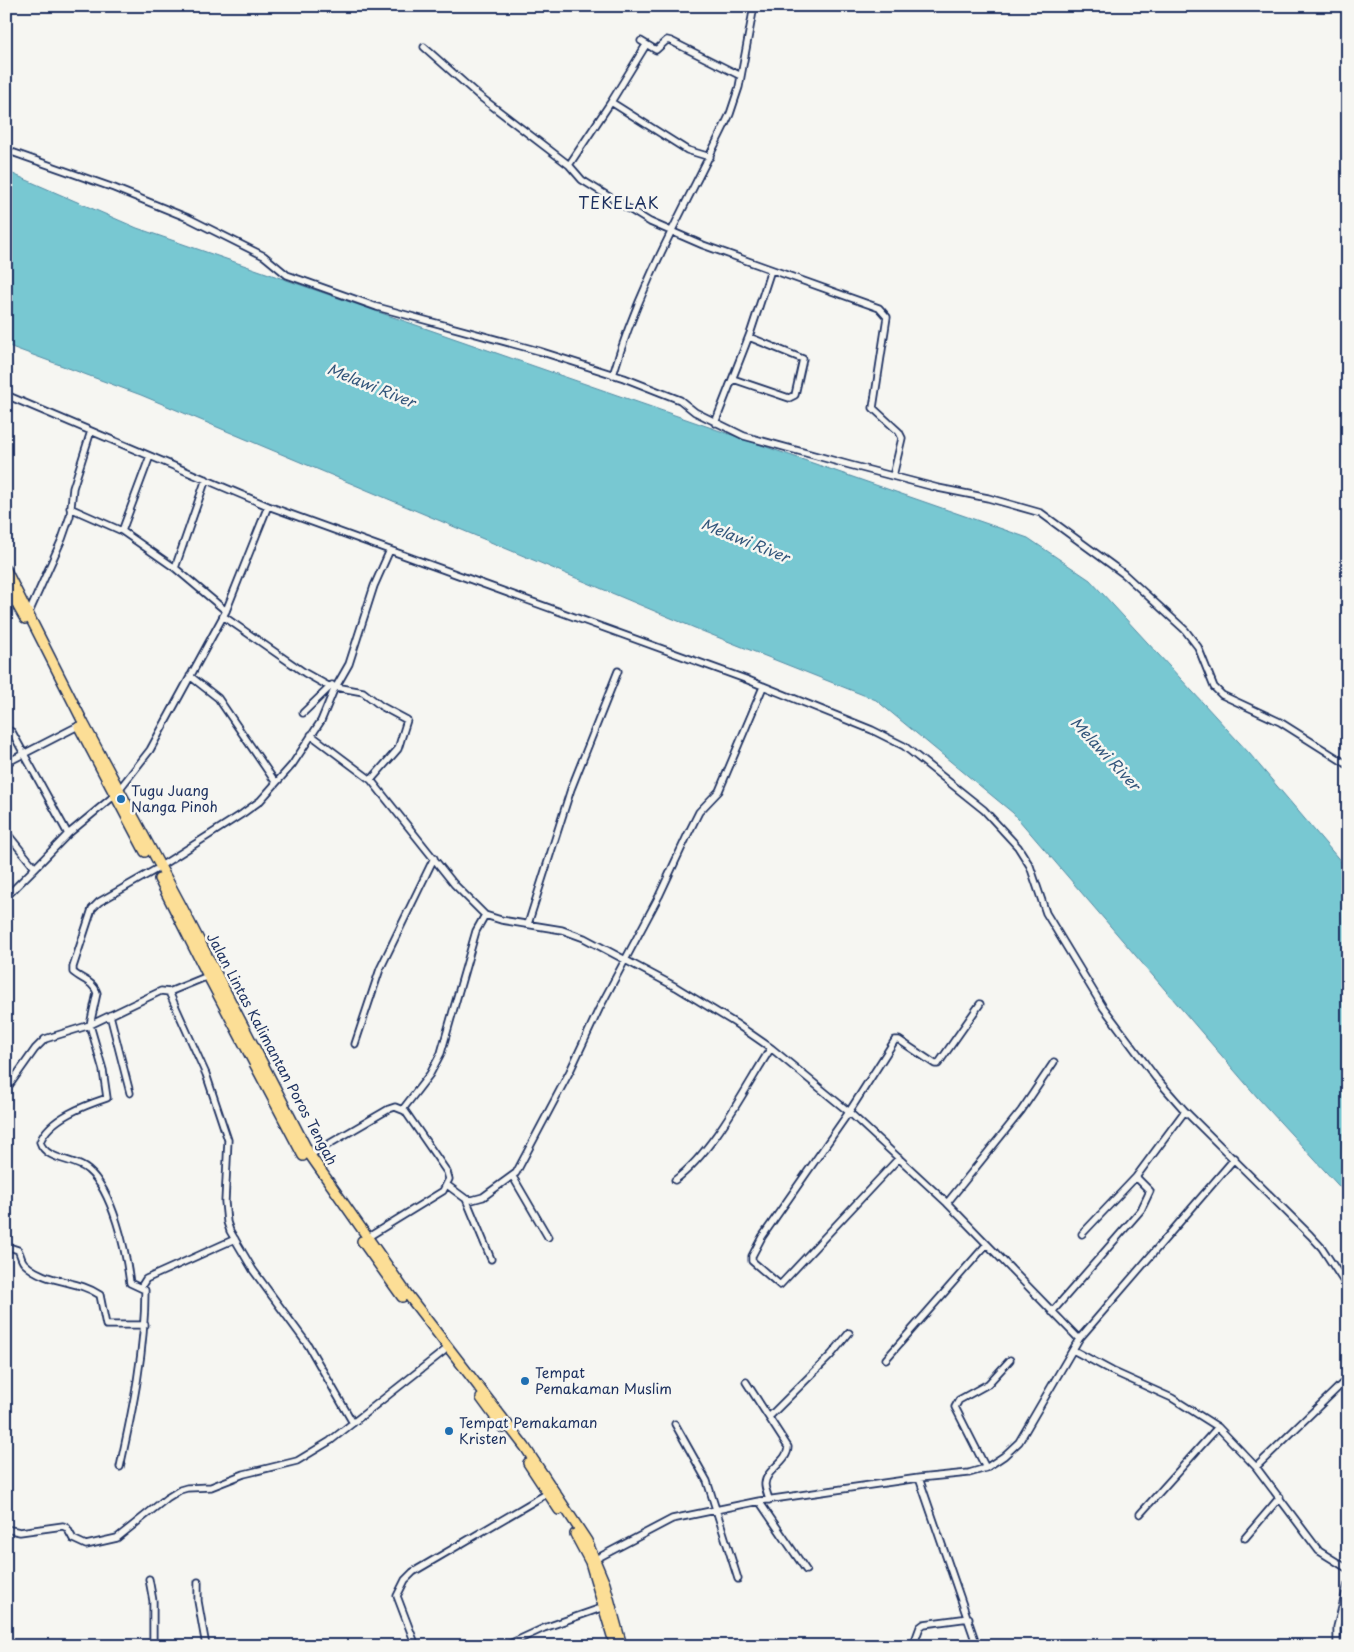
<svg xmlns="http://www.w3.org/2000/svg" width="1354" height="1652" viewBox="0 0 1354 1652" font-family="'Playpen Sans',sans-serif">
<style>
.water{fill:#78c8d2;stroke:#538ba4}
.lines{fill:none;stroke-linecap:round;stroke-linejoin:round}
.minor-casing{stroke:#1b2f5e;stroke-width:9}
.primary-casing{stroke:#1b2f5e;stroke-width:12}
.minor{stroke:#f6f6f2;stroke-width:5.5}
.primary{stroke:#fcde96;stroke-width:9}
.poi-dot{fill:#1f6fb2;stroke:#f6f6f2;stroke-width:2}
.labels{text-anchor:middle;stroke-width:5;stroke-linejoin:round;paint-order:stroke}
.poi-label{font-size:14px;fill:#1b2f5e;stroke:#f6f6f2;text-anchor:start}
.street-label{font-size:14px;fill:#1b2f5e;stroke:#f6f6f2}
.water-label{font-size:15px;font-style:italic;fill:#32557b;stroke:#f6f6f2}
.quarter-label{font-size:16px;letter-spacing:1px;fill:#1b2f5e;stroke:#f6f6f2}
</style>
<rect width="100%" height="100%" fill="#f6f6f2"/>
<filter id="ink" filterUnits="userSpaceOnUse"><feTurbulence type="fractalNoise" baseFrequency=".02" numOctaves="2"/><feDisplacementMap in="SourceGraphic" scale="10" xChannelSelector="R" yChannelSelector="G"/><feConvolveMatrix kernelMatrix="1 2 1 2 8 2 1 2 1" color-interpolation-filters="sRGB"/></filter>
<g filter="url(#ink)">
<path class="water" d="M 6,171 L 137,228 L 1028,538 L 1090,580 L 1249,753 L 1348,870 L 1348,1196 L 1258,1098 L 1013,813 L 876,700 L 702,631 L 141,395 L 6,345 Z"/>
<g class="lines">
<g class="minor-casing">
<path id="minor" d="M 641,41 L 656,50 L 667,40 L 671,41 L 741,76
M 424,47 L 478,95 L 569,165 L 582,180 L 650,222 L 703,245 L 879,308 L 887,317 L 873,408 L 899,432 L 902,438 L 893,476
M 611,102 L 646,45
M 6,150 L 114,188 L 188,218 L 264,256 L 287,275 L 377,307 L 539,351 L 624,378 L 680,400 L 695,412 L 744,436 L 850,465 L 938,488 L 988,498 L 1041,513 L 1124,574 L 1185,630 L 1198,647 L 1214,687 L 1222,695 L 1280,722 L 1348,765
M 569,165 L 611,102 L 687,150 L 710,157
M 613,375 C 639,284 689,200 730,114 L 739,87 L 754,6
M 733,379 L 789,398 L 795,395 L 803,359 L 749,337
M 6,395 L 268,506 L 748,680 L 872,730 L 904,746 L 984,810 L 1018,847 L 1030,866 L 1046,913 L 1103,1007 L 1156,1078 L 1185,1111 L 1310,1235 L 1322,1248 L 1348,1288
M 715,423 L 751,331 L 771,270
M 70,508 L 122,531 L 175,568 L 226,611
M 122,531 L 150,456
M 175,568 L 206,479
M 28,615 L 62,539 L 70,516 L 73,488 L 91,431
M 223,616 L 305,673 L 330,687
M 190,676 L 218,698 L 276,783
M 336,687 L 363,692 L 381,706 L 407,720 L 398,749 L 371,780
M 303,713 L 332,685
M 6,729 L 12,732 L 68,834
M 311,735 L 371,780 L 454,884 L 485,915 L 501,920 L 562,930 L 584,938 L 676,987 L 735,1023 L 771,1048 L 849,1112 L 947,1203 L 1079,1339
M 6,763 L 78,726
M 6,832 L 35,868 L 6,897
M 159,867 L 242,814 L 260,801 L 292,765 L 321,721 L 333,692 L 349,664 L 374,586 L 390,550
M 35,868 L 68,834 L 114,796 L 150,750 L 226,611 L 268,506
M 528,924 L 571,789 L 618,671
M 169,992 L 208,976
M 110,1015 L 130,1093
M 355,1044 L 380,969 L 434,858
M 6,1090 L 35,1049 L 45,1039 L 90,1025 L 161,991 L 169,992 L 206,1074 L 228,1140 L 225,1202 L 227,1222 L 230,1231 L 253,1270 L 308,1345 L 353,1423
M 403,1109 L 430,1074 L 441,1053 L 476,931 L 485,915
M 310,1155 L 389,1109 L 395,1107 L 405,1111 L 447,1172 L 449,1179 L 443,1191 L 365,1239
M 899,1158 L 780,1285 L 752,1261 L 752,1256 L 762,1237 L 849,1112 L 895,1040 L 899,1040 L 935,1064 L 938,1064 L 980,1004
M 513,1177 L 548,1237
M 675,1180 C 714,1151 744,1090 771,1048
M 447,1185 L 466,1199 L 472,1200 L 483,1197 L 516,1173 L 570,1071 L 599,1009 L 659,896 L 688,834 L 699,812 L 719,791 L 763,687
M 466,1199 L 491,1259
M 947,1203 L 1021,1111 L 1054,1062
M 1082,1234 L 1136,1177 L 1185,1111
M 6,1246 L 18,1250 C 21,1255 21,1261 25,1264 C 46,1284 77,1279 100,1295 L 106,1325 L 145,1325
M 141,1287 L 146,1279 L 235,1239
M 1052,1312 L 1141,1210 L 1150,1191 L 1136,1177
M 1073,1350 L 1112,1371 L 1172,1398 L 1218,1427 L 1256,1467 L 1319,1551 L 1348,1569
M 886,1359 L 986,1245
M 746,1382 L 788,1447 C 788,1462 766,1469 765,1484 C 765,1489 768,1495 769,1500
M 769,1417 L 831,1355 L 849,1333
M 675,1424 L 707,1481 L 738,1579
M 120,1467 C 133,1408 145,1351 145,1290 L 130,1283 C 126,1252 113,1191 88,1170 C 75,1158 46,1161 40,1142 C 49,1118 86,1105 107,1098 L 103,1070 L 90,1025 L 97,993 C 93,981 82,980 73,972 L 73,967 L 92,909 L 99,902 L 155,870
M 1256,1467 L 1348,1378
M 986,1468 L 955,1407 L 959,1400 L 988,1384 L 1010,1360
M 919,1478 L 977,1646
M 759,1501 L 806,1570
M 1140,1514 L 1218,1427
M 6,1529 L 20,1532 L 63,1526 L 67,1528 L 73,1539 L 86,1545 L 117,1538 L 167,1498 L 180,1490 L 187,1488 L 211,1487 L 244,1474 L 297,1461 L 330,1441 L 444,1351
M 1245,1538 L 1280,1497
M 592,1561 L 672,1519 L 759,1501 L 919,1478 L 969,1473 L 986,1468 L 1004,1456 L 1019,1442 L 1079,1339 L 1235,1158
M 149,1579 L 153,1601 L 153,1646
M 198,1582 L 198,1601 L 206,1646
M 416,1646 L 397,1596 L 405,1580 L 413,1572 L 548,1493
M 505,1646 L 544,1628 L 604,1607
M 913,1646 L 920,1627 L 924,1624 L 969,1618
M 1337,1646 L 1337,1627 L 1348,1584"/>
</g>
<g class="primary-casing">
<path id="primary" d="M 6,570 L 84,724 L 181,905 L 310,1155 L 408,1295 L 525,1447 L 587,1541 L 605,1584 L 622,1646
M 6,585 L 25,619
M 79,727 L 145,852
M 159,879 L 208,976 L 303,1156
M 362,1241 L 402,1297
M 481,1398 L 503,1428
M 528,1463 L 559,1510
M 575,1534 L 590,1562 L 615,1646"/>
</g>
<use href="#minor" class="minor"/>
<use href="#primary" class="primary"/>
</g>
</g>
<g class="poi-dot">
<circle cx="121" cy="799" r="5"/>
<circle cx="525" cy="1381" r="5"/>
<circle cx="449" cy="1431" r="5"/>
</g>
<g class="labels">
<g class="poi-label">
<text x="131" y="796">Tugu Juang<tspan x="131" dy="16">Nanga Pinoh</tspan></text>
<text x="535" y="1378">Tempat<tspan x="535" dy="16">Pemakaman Muslim</tspan></text>
<text x="459" y="1428">Tempat Pemakaman<tspan x="459" dy="16">Kristen</tspan></text>
</g>
<g class="street-label">
<text transform="translate(272 1049) rotate(62)" y="5">Jalan Lintas Kalimantan Poros Tengah</text>
</g>
<g class="water-label">
<text transform="translate(371 386) rotate(22)" y="5">Melawi River</text>
<text transform="translate(745 541) rotate(22)" y="5">Melawi River</text>
<text transform="translate(1105 754) rotate(47)" y="5">Melawi River</text>
</g>
<g class="quarter-label">
<text x="619" y="209">TEKELAK</text>
</g>
</g>
<rect width="1354" height="1652" fill="none" stroke="#f6f6f2" stroke-width="25"/>
<rect x="12" y="12" width="1329" height="1627" fill="none" stroke="#1b2f5e" stroke-width="2" filter="url(#ink)"/>
</svg>
